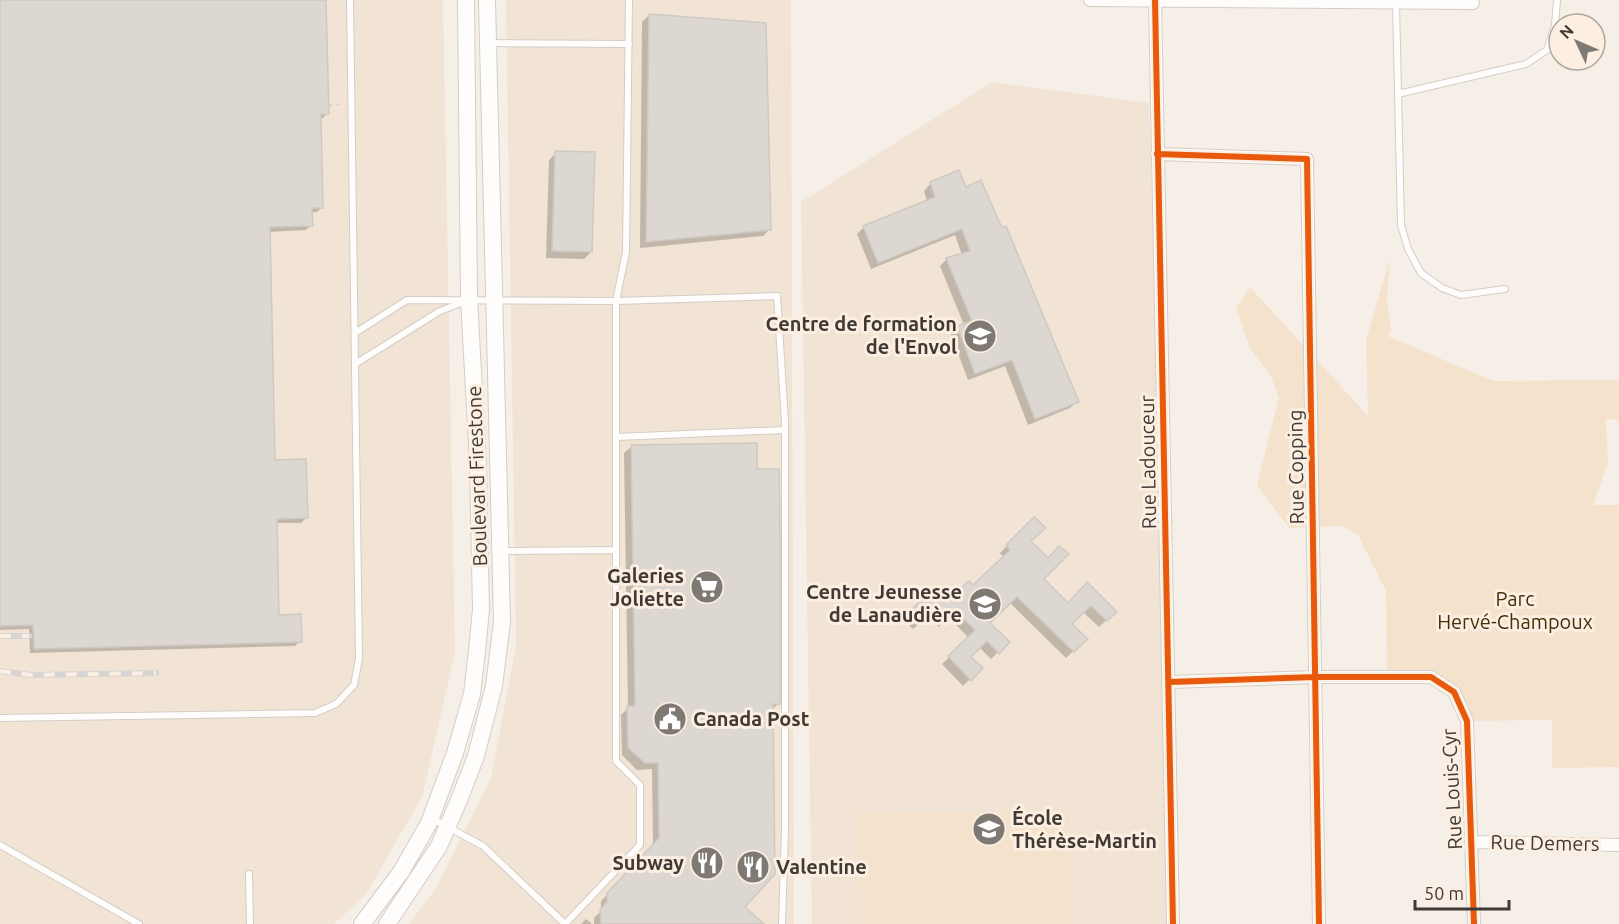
<svg xmlns="http://www.w3.org/2000/svg" width="1619" height="924" viewBox="0 0 1619 924" font-family="Ubuntu,sans-serif">
<style>
.built{fill:#f1e4d5}
.green{fill:#f5e2cd}
.shadow{fill:#0003}
.building{fill:#dcd7d0;stroke:#cfc9c3;stroke-width:1.5}
.lines{fill:none;stroke-linecap:round;stroke-linejoin:round}
.service-casing{stroke:#d3cdc7;stroke-width:8}
.minor-casing{stroke:#d3cdc7;stroke-width:14}
.secondary-casing{stroke:#d3cdc7;stroke-width:18}
.path{stroke:#d4d2d0;stroke-width:2;stroke-dasharray:3 4.5;stroke-linecap:butt}
.service{stroke:#fefdfb;stroke-width:6}
.minor{stroke:#fefdfb;stroke-width:12}
.secondary{stroke:#fefdfb;stroke-width:16}
.rail-casing{stroke:#d7d5d3;stroke-width:6}
.rail{stroke:#fcefe1;stroke-width:4;stroke-dasharray:11;stroke-linecap:butt}
.cycleway-casing{stroke:#fcefe1;stroke-width:10}
.cycleway{stroke:#e8590c;stroke-width:6}
.labels{text-anchor:middle;stroke-width:6;stroke-linejoin:round;paint-order:stroke}
.poi-label{font-size:20px;font-weight:bold;fill:#3f3a35;stroke:#fcefe1;text-anchor:end}
.street-label{font-size:20px;fill:#3f3a35;stroke:#fcefe1}
.park-label{font-size:20px;fill:#472e0b;stroke:#fcefe1}
</style>
<rect width="100%" height="100%" fill="#f6efe7"/>
<path class="built" d="M 0,0 L 443,0 L 455,653 L 422,797 L 366,894 L 334,924 L 0,924 Z
M 506,0 L 791,0 L 794,924 L 409,924 L 436,888 L 491,779 L 516,645 Z
M 992,82 L 1149,103 L 1160,471 L 1168,924 L 812,924 L 801,202 Z"/>
<path class="green" d="M 1390,258 L 1387,299 L 1391,331 L 1388,336 L 1493,381 L 1619,380 L 1619,421 L 1606,418 L 1608,463 L 1593,505 L 1619,505 L 1619,767 L 1552,768 L 1552,720 L 1467,721 L 1454,692 L 1431,677 L 1387,677 L 1386,591 L 1358,535 L 1343,526 L 1289,528 L 1257,485 L 1279,398 L 1271,377 L 1250,348 L 1236,308 L 1250,287 L 1368,416 L 1366,340 Z
M 1069,810 L 1071,924 L 861,924 L 859,814 Z"/>
<path class="shadow" d="M 0,0 L 325,0 L 328,113 L 323,118 L 319,118 L 322,207 L 317,212 L 311,212 L 311,225 L 306,230 L 268,232 L 274,461 L 306,518 L 301,523 L 275,523 L 277,616 L 300,641 L 295,646 L 30,653 L 29,629 L 0,630 Z
M 649,15 L 770,229 L 763,236 L 640,248 L 642,22 Z
M 556,153 L 591,252 L 584,259 L 546,258 L 549,160 Z
M 958,172 L 1077,401 L 1070,408 L 1028,425 L 1005,366 L 968,380 L 951,334 L 958,327 L 964,325 L 940,266 L 947,259 L 962,255 L 955,235 L 871,269 L 857,234 L 864,227 L 927,201 L 924,191 L 930,184 Z
M 631,447 L 756,471 L 778,704 L 771,710 L 743,907 L 760,924 L 594,924 L 594,918 L 601,911 L 601,901 L 653,847 L 652,769 L 637,770 L 622,755 L 621,715 L 628,708 L 624,453 Z
M 1034,519 L 1029,541 L 1042,579 L 1068,604 L 1087,585 L 1115,612 L 1099,627 L 1083,612 L 1070,624 L 1086,639 L 1066,658 L 1009,602 L 988,623 L 1008,642 L 991,659 L 979,647 L 969,657 L 981,668 L 963,686 L 942,664 L 969,638 L 948,617 L 939,627 L 928,616 L 913,629 L 904,620 L 935,589 L 947,602 L 973,587 L 1004,557 L 1000,553 Z
M 586,919 L 592,924 L 581,924 Z"/>
<path class="building" d="M 0,0 L 326,0 L 329,114 L 321,114 L 323,208 L 312,208 L 313,226 L 270,227 L 275,460 L 306,459 L 308,518 L 277,519 L 279,615 L 301,614 L 302,642 L 34,649 L 33,625 L 0,626 Z
M 649,14 L 766,23 L 771,230 L 646,242 Z
M 555,151 L 595,152 L 592,252 L 552,251 Z
M 959,170 L 966,187 L 981,180 L 1002,228 L 1006,226 L 1079,402 L 1035,419 L 1012,360 L 975,374 L 957,326 L 972,321 L 946,258 L 970,251 L 962,229 L 878,263 L 863,226 L 935,197 L 930,182 Z
M 757,443 L 757,469 L 779,469 L 780,530 L 780,704 L 773,704 L 775,874 L 745,907 L 764,924 L 601,924 L 600,910 L 607,902 L 607,893 L 659,838 L 658,763 L 645,763 L 628,748 L 627,706 L 635,706 L 631,445 Z
M 1034,517 L 1046,528 L 1031,541 L 1048,558 L 1059,546 L 1069,554 L 1044,579 L 1068,603 L 1087,582 L 1117,612 L 1107,621 L 1091,606 L 1072,624 L 1088,639 L 1074,652 L 1017,597 L 990,623 L 1010,642 L 999,654 L 987,641 L 971,657 L 983,668 L 971,681 L 948,656 L 975,630 L 955,611 L 947,621 L 935,610 L 921,623 L 909,612 L 935,587 L 947,600 L 969,581 L 973,585 L 1010,550 L 1006,545 Z"/>
<g class="lines">
<g class="service-casing">
<path id="service" d="M 1396,3 L 1401,225 L 1408,249 L 1421,273 L 1442,288 L 1461,295 L 1505,289
M 489,43 L 629,44
M 1398,94 L 1526,64 L 1547,50 L 1555,25 L 1557,0
M 355,333 L 407,300 L 616,301 L 777,296 L 785,422 L 785,830 L 782,924
M 355,364 L 440,311 L 466,301
M 616,437 L 785,430
M 503,551 L 616,550
M 0,718 L 315,713 L 336,704 L 354,685 L 359,659 L 350,0
M 431,818 L 483,846 L 565,924
M 0,845 L 139,924
M 249,874 L 250,924
M 565,924 L 640,845 L 640,785 L 616,761 L 616,301 L 626,252 L 629,0"/>
</g>
<g class="minor-casing">
<path id="minor" d="M 1090,0 L 1473,3
M 1155,0 L 1173,924
M 1157,154 L 1307,159 L 1319,924
M 1170,682 L 1316,677 L 1431,677 L 1454,692 L 1467,721 L 1474,924
M 1472,842 L 1619,845"/>
</g>
<g class="secondary-casing">
<path id="secondary" d="M 362,924 L 401,872 L 429,823 L 455,753 L 472,694 L 477,651 L 481,609 L 478,463 L 469,299 L 466,0
M 387,924 L 439,846 L 459,800 L 476,756 L 494,686 L 502,622 L 487,0"/>
</g>
<path class="path" d="M 329,105 L 341,104"/>
<use href="#service" class="service"/>
<use href="#minor" class="minor"/>
<use href="#secondary" class="secondary"/>
<g class="rail-casing">
<path id="rail" d="M 0,636 L 29,636
M 0,671 L 31,675 L 156,673"/>
</g>
<use href="#rail" class="rail"/>
<g class="cycleway-casing">
<path id="cycleway" d="M 1155,0 L 1173,924
M 1157,154 L 1307,159 L 1319,924
M 1170,682 L 1316,677 L 1431,677 L 1454,692 L 1467,721 L 1474,924"/>
</g>
<use href="#cycleway" class="cycleway"/>
</g>
<defs>
<g id="school-disc" transform="scale(1.725)"><circle r="9.5" fill="#7f7973" stroke="#fcefe1"/><path d="M0-5L7-2L0 1L-7-2ZM-4 1L0 2.5L4 1V4Q0 6-4 4Z" fill="#fff"/></g>
<g id="supermarket-disc" transform="scale(1.725)"><circle r="9.5" fill="#7f7973" stroke="#fcefe1"/><path d="M-6-5.5h2.5l.6 2H6L4.5 2H-2.5L-4.4-4H-6ZM-1.5 3.2a1.3 1.3 0 1 0 .1 0ZM3 3.2a1.3 1.3 0 1 0 .1 0Z" fill="#fff"/></g>
<g id="civic-disc" transform="scale(1.725)"><circle r="9.5" fill="#7f7973" stroke="#fcefe1"/><path d="M-.6-6.5H3V-4.5H.6V-3L4-1V1h2V6H-6V1h2V-1L-.6-3ZM-1.2 2.5V6h2.4V2.5Z" fill="#fff"/></g>
<g id="restaurant-disc" transform="scale(1.725)"><circle r="9.5" fill="#7f7973" stroke="#fcefe1"/><path d="M-5-6h1v4h1v-4h1v4h1v-4h1v5L-1.5 .5V6h-2V.5L-5-1ZM5-6V6H3V1.5H1.5Q1.5-4 5-6Z" fill="#fff"/></g>
</defs>
<g fill-rule="evenodd">
<use href="#school-disc" x="980" y="336"/>
<use href="#supermarket-disc" x="707" y="587"/>
<use href="#school-disc" x="985" y="604"/>
<use href="#civic-disc" x="670" y="719"/>
<use href="#school-disc" x="989" y="829"/>
<use href="#restaurant-disc" x="707" y="863"/>
<use href="#restaurant-disc" x="753" y="867"/>
</g>
<g class="labels">
<g class="poi-label">
<text x="957" y="331">Centre de formation<tspan x="957" dy="23">de l'Envol</tspan></text>
<text x="684" y="583">Galeries<tspan x="684" dy="23">Joliette</tspan></text>
<text x="962" y="599">Centre Jeunesse<tspan x="962" dy="23">de Lanaudière</tspan></text>
<text x="693" y="726" text-anchor="start">Canada Post</text>
<text x="1012" y="825" text-anchor="start">École<tspan x="1012" dy="23">Thérèse-Martin</tspan></text>
<text x="684" y="870">Subway</text>
<text x="776" y="874" text-anchor="start">Valentine</text>
</g>
<g class="street-label">
<text transform="translate(1148 462) rotate(-91)" y="7">Rue Ladouceur</text>
<text transform="translate(1296 467) rotate(-91)" y="7">Rue Copping</text>
<text transform="translate(477 476) rotate(-92)" y="7">Boulevard Firestone</text>
<text transform="translate(1452 789) rotate(-93)" y="7">Rue Louis-Cyr</text>
<text transform="translate(1545 843) rotate(1)" y="7">Rue Demers</text>
</g>
<g class="park-label">
<text x="1515" y="606">Parc<tspan x="1515" dy="23">Hervé-Champoux</tspan></text>
</g>
</g>
<g transform="translate(1577 42) rotate(314)"><circle r="28" fill="#fcefe1" stroke="#b0a79c" stroke-width="1.5"/>
<path d="M0-4.5L10 22L0 15L-10 22Z" fill="#7f7973"/>
<text y="-9" font-size="16" font-weight="bold" text-anchor="middle" fill="#3f3a35">N</text>
</g>
<path d="M1415 900v9h94v-9" fill="none" stroke="#3f3a35" stroke-width="3"/>
<text x="1424" y="900" font-size="18" fill="#3f3a35" stroke="#fcefe1" stroke-width="4.5" paint-order="stroke">50 m</text>
</svg>
